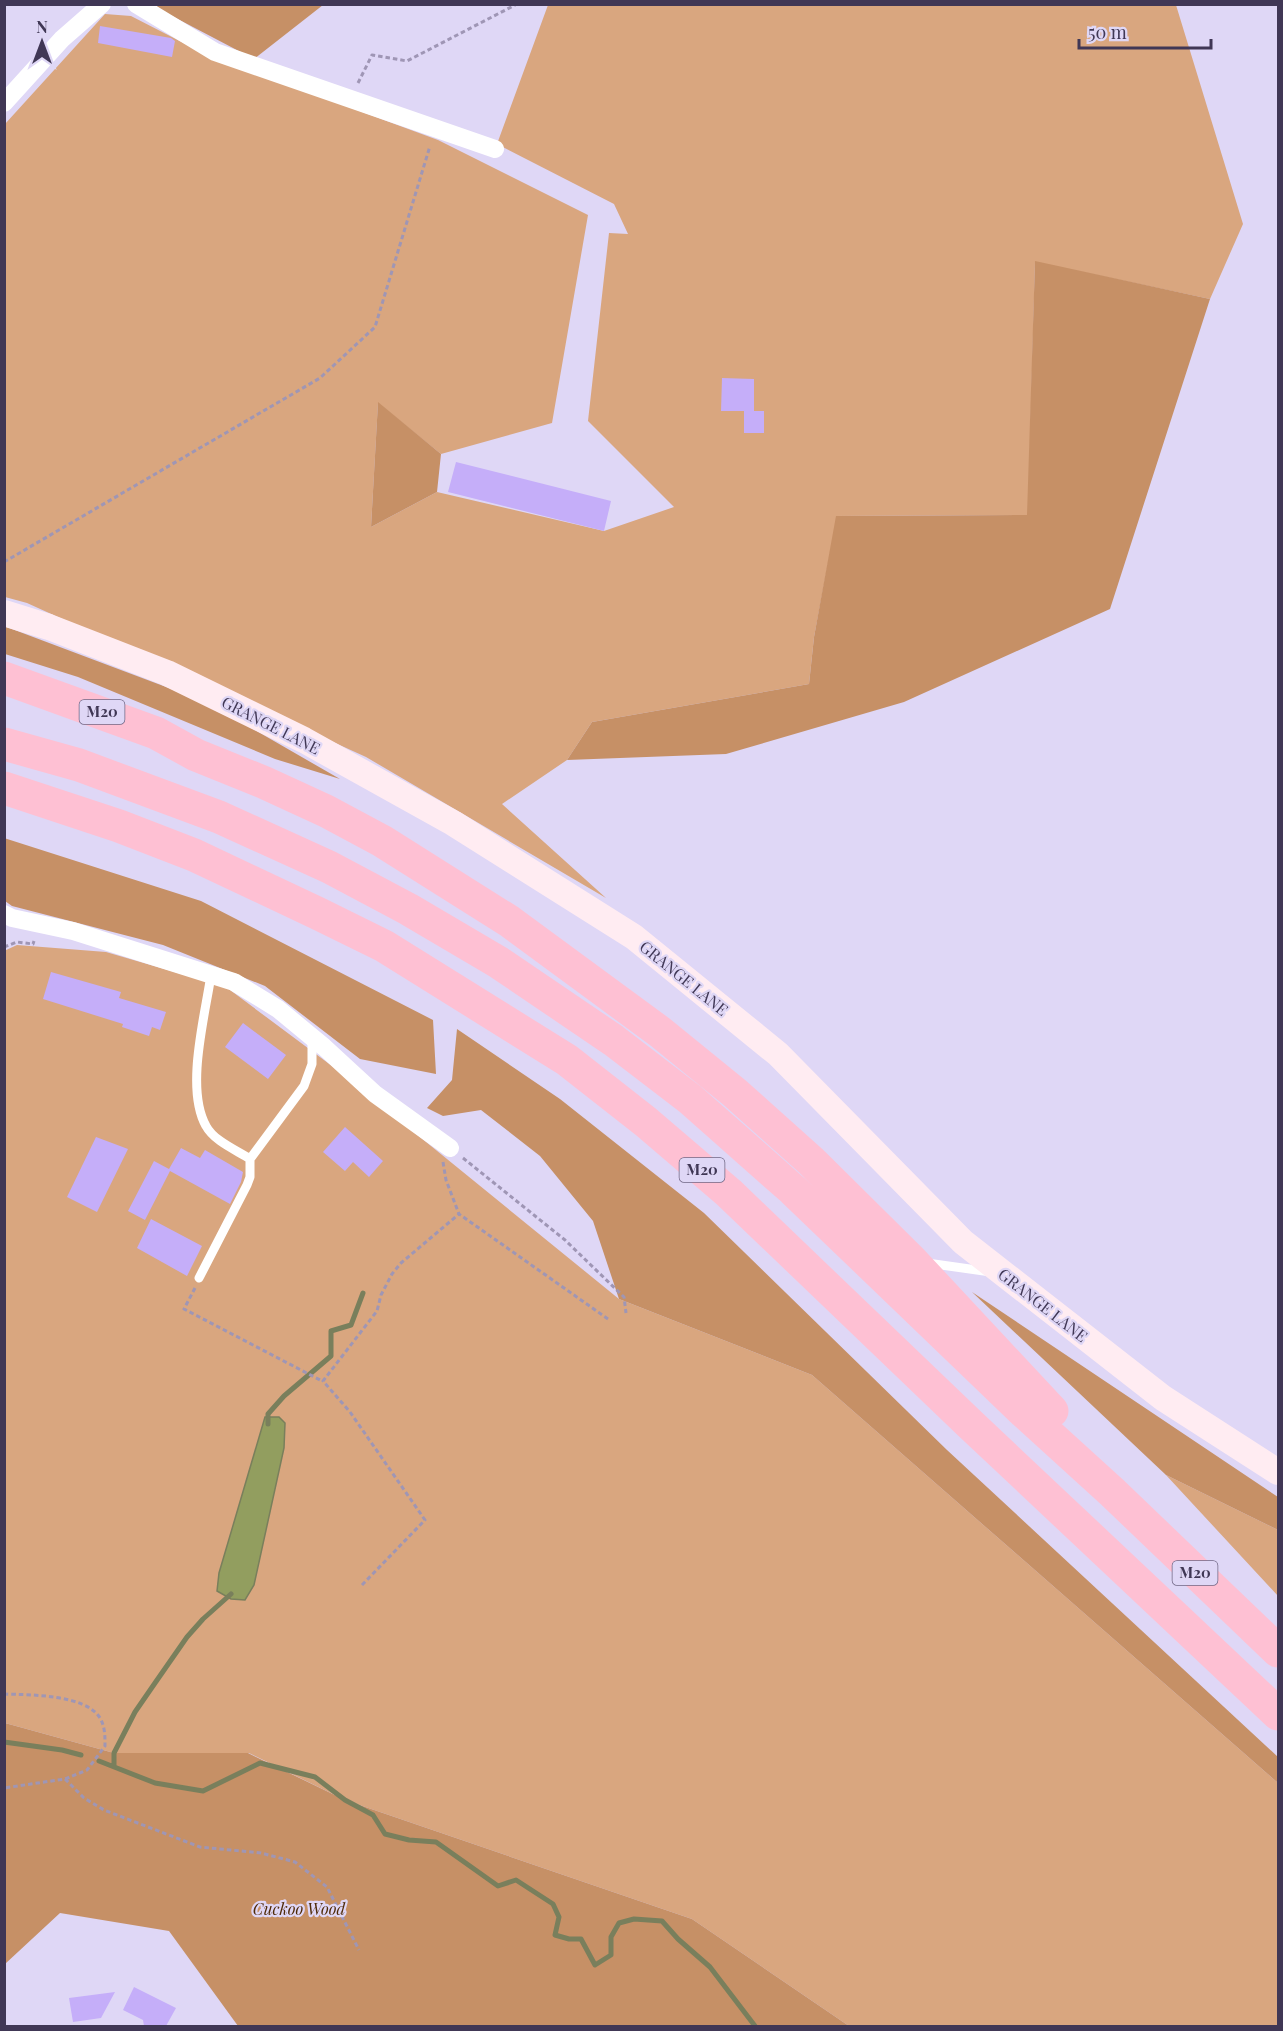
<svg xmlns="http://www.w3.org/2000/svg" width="1283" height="2031" viewBox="0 0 1283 2031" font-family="'Playfair Display',serif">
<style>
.green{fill:#d9a67f}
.forest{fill:#c69066}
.water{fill:#929e5f;stroke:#797f5c;stroke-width:1.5}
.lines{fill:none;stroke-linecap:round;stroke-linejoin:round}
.stream{stroke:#797f5c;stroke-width:5}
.building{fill:#c5aef9}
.path{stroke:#9f96b5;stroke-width:3;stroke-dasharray:4.5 3;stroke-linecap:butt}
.lane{stroke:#fff;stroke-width:9}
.street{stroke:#fff;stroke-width:18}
.secondary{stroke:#ffecf2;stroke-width:26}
.highway{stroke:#fec0d3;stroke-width:33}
.labels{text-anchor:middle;stroke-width:4.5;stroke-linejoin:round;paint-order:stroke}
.shield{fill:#dfd7f6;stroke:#706785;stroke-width:1.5}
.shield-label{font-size:15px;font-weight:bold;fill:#403755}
.street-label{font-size:16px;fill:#403755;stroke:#dfd7f6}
.park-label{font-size:16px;font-style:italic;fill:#4e2907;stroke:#dfd7f6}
</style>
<rect width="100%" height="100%" fill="#dfd7f6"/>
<path class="green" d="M 548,5 L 1176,5 L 1243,224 L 1210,299 L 1035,262 L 1028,515 L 837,516 L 814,637 L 809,684 L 592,722 L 567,760 L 502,804 L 606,898 L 366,757 L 27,603 L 5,597 L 5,124 L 105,14 L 131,16 L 205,54 L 438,140 L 588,215 L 552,423 L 441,454 L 378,403 L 371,527 L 437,492 L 604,531 L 674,507 L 588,421 L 609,233 L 628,234 L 614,204 L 497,144 Z
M 17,945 L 106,952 L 226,987 L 340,1072 L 619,1299 L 812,1375 L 1278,1783 L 1278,2026 L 849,2026 L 692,1919 L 345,1800 L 249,1753 L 114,1753 L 5,1723 L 4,951 Z
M 1166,1475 L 1278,1530 L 1278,1596 Z"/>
<path class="forest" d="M 151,5 L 323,5 L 254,59 Z
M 1035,261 L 1210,299 L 1110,609 L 904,702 L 726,754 L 567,760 L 592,722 L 809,684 L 814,637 L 836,516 L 1027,515 Z
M 378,402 L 441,454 L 437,492 L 371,527 Z
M 4,626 L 206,702 L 340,779 L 275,759 L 78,677 L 5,654 Z
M 4,838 L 201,901 L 433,1020 L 436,1074 L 360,1059 L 265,986 L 163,945 L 12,906 L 5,901 Z
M 457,1029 L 560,1099 L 704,1213 L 947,1450 L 1278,1757 L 1278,1783 L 812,1375 L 619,1299 L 593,1221 L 540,1156 L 481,1110 L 443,1116 L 427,1108 L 452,1080 Z
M 972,1292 L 1278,1497 L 1278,1530 L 1166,1475 Z
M 5,1723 L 114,1753 L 248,1753 L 345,1800 L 692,1919 L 849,2026 L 238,2026 L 169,1931 L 60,1913 L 5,1964 Z"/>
<path class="water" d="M 265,1417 L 279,1417 L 285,1423 L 284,1448 L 254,1585 L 245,1600 L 231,1599 L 217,1591 L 219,1573 Z"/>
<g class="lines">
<path class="stream" d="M 268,1424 L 268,1414 L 284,1396 L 331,1356 L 331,1331 L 351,1325 L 363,1293
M 4,1742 L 62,1750 L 81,1755
M 99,1761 L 155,1783 L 203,1791 L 260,1763 L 315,1777 L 345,1800 L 373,1815 L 385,1834 L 409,1840 L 436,1842 L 498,1886 L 516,1880 L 553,1904 L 559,1917 L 555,1935 L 569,1939 L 581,1939 L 595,1965 L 611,1955 L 611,1937 L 619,1923 L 634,1919 L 662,1921 L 678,1939 L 710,1967 L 755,2026
M 114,1765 L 114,1753 L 135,1712 L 155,1683 L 187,1637 L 203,1619 L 231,1594"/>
</g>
<path class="building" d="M 100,26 L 171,38 L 175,41 L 172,57 L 98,43 Z
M 722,378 L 754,379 L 754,411 L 764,411 L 764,433 L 744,433 L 744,411 L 721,411 Z
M 456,462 L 611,501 L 604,531 L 448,492 Z
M 51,972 L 121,992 L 119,998 L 166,1012 L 160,1030 L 152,1027 L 149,1036 L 122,1027 L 123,1024 L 43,999 Z
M 243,1023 L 286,1055 L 268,1079 L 225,1047 Z
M 345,1127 L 383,1161 L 369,1177 L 353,1162 L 345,1171 L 323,1152 Z
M 96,1137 L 128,1149 L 97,1212 L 67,1197 Z
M 181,1148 L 200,1158 L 205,1150 L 243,1172 L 241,1182 L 230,1204 L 170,1171 L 145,1220 L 128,1211 L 154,1161 L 169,1169 Z
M 151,1219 L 202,1246 L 187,1276 L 137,1248 Z
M 134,1987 L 176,2008 L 166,2026 L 144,2026 L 143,2020 L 123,2010 Z
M 115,1992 L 101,2018 L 73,2022 L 69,1998 Z"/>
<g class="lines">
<path class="path" d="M 358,83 L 372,55 L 407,61 L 517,4
M 4,562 L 320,378 L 375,327 L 430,146
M 4,947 L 17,942 L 33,944 L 34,941
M 463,1158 L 565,1240 L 624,1297 L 626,1313
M 443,1162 L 446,1180 L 459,1214 L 608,1319
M 195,1288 L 184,1309 L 322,1381
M 362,1585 L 425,1520 L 350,1412 L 323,1381 L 377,1311 L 381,1295 L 392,1274 L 401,1263 L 459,1214
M 4,1694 C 30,1695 85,1694 100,1718 C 105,1727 105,1735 105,1746 L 87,1770 L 65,1779 L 4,1788
M 65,1779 L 84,1798 L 104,1810 L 200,1847 L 261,1853 L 295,1862 L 327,1887 L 359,1950"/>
<path class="lane" d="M 211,975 C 205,1016 185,1089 206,1126 C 214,1141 236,1150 250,1159
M 927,1263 L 991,1272
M 199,1278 L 247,1185 L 250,1177 L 250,1159 L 304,1086 L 312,1064 L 312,1039"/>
<path class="street" d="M 136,4 L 215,52 L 495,149
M 4,103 L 62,39 L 102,4
M 4,914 L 12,918 L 73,931 L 234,982 L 278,1009 L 324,1047 L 375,1094 L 450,1148"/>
<path class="secondary" d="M 4,613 L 49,627 L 167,673 L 304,740 L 453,823 L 634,937 L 778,1054 L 963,1242 L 1163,1398 L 1278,1472"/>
<path class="highway" d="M 4,678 L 156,733 L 196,755 L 263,782 L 326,811 L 382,841 L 509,921 L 660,1032 L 735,1093 L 811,1161 L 912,1261 L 1052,1411
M 4,744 L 79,765 L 219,817 L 329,867 L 408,909 L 498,962 L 613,1040 L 690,1099 L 793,1190 L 1024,1412 L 1112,1492 L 1278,1651
M 4,788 L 119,826 L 194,855 L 317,913 L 384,946 L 567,1060 L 646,1122 L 729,1193 L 970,1424 L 1278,1714"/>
</g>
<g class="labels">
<g class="shield">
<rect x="79.5" y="700" width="45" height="24" rx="4.5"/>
<rect x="679.5" y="1158" width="45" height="24" rx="4.5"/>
<rect x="1172.5" y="1561" width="45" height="24" rx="4.5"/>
</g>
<g class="shield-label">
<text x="102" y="717">M20</text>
<text x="702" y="1175">M20</text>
<text x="1195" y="1578">M20</text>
</g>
<g class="street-label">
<text transform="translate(271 725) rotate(27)" y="6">GRANGE LANE</text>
<text transform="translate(684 978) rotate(39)" y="6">GRANGE LANE</text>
<text transform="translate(1043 1305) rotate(38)" y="6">GRANGE LANE</text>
</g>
<g class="park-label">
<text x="299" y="1915">Cuckoo Wood</text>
</g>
</g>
<rect width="1283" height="2031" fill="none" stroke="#403755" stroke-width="12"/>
<g transform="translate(42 42)" stroke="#dfd7f6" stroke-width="4.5" paint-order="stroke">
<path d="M0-4.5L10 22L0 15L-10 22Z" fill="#403755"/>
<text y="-9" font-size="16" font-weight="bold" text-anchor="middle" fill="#403755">N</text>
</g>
<path d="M1079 39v9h132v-9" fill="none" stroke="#403755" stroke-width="3"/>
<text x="1088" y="39" font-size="18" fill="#403755" stroke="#dfd7f6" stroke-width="4.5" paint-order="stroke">50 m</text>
</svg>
